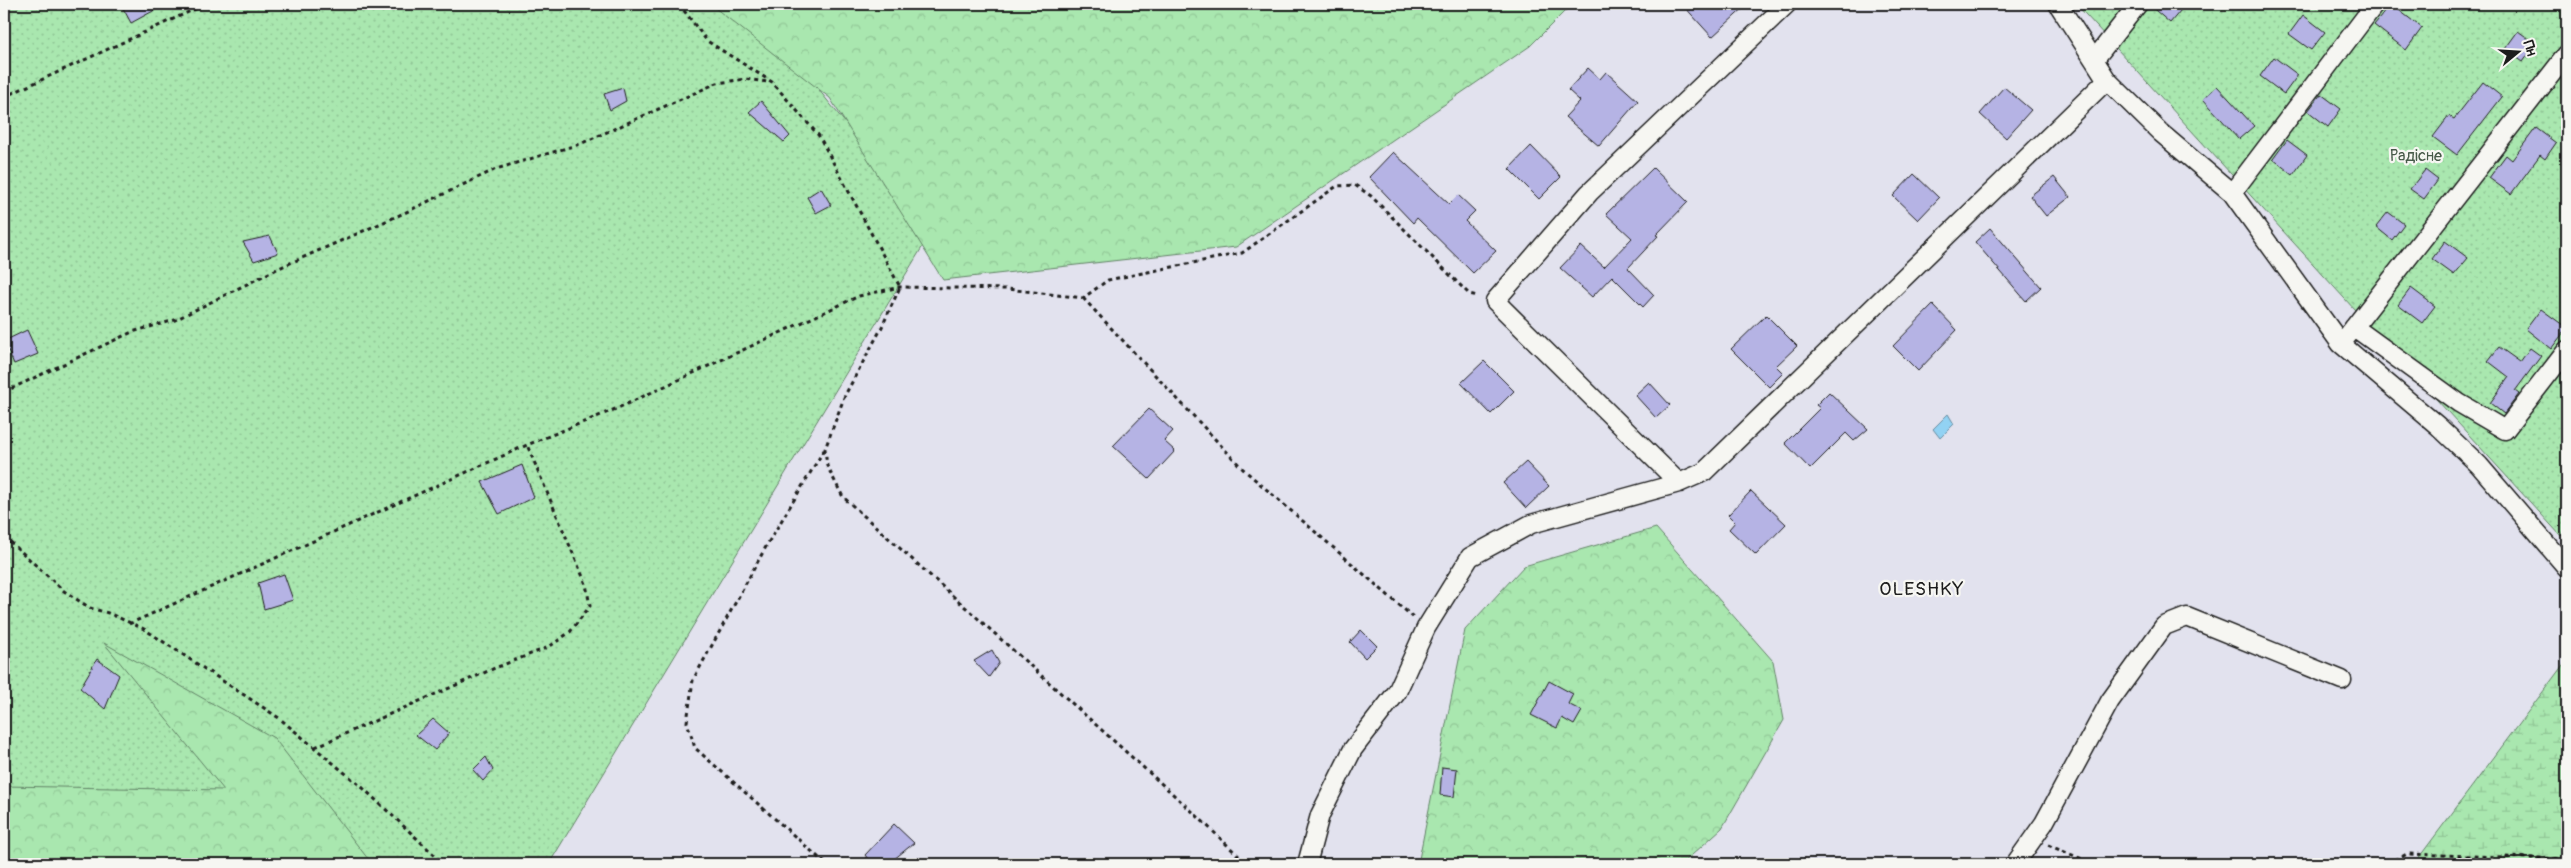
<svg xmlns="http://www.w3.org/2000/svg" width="2571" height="868" viewBox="0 0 2571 868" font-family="Pangolin,sans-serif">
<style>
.green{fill:url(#green-dots);stroke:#628266}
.forest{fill:url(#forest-crowns);stroke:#628266}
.wetland{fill:url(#wetland-marsh);stroke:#628266}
.water{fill:#92d2f3;stroke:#63899d}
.building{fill:#b5b3e4;stroke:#1c1c1c}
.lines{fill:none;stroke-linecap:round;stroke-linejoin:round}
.minor-casing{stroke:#1c1c1c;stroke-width:21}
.path{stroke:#1c1c1c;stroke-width:3;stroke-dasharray:4 4;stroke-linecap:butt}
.minor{stroke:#f6f6f2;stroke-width:18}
.labels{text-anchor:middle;stroke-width:4.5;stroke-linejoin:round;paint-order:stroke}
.park-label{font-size:16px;fill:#465948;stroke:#f6f6f2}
.quarter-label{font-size:19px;letter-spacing:1px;fill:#1c1c1c;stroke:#f6f6f2}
</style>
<defs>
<pattern id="green-dots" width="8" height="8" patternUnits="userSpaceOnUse" patternTransform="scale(1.25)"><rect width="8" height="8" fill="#a9e7af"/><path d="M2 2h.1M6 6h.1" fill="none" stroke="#91c696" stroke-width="1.8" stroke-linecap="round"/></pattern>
<pattern id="forest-crowns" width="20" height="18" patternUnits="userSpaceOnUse" patternTransform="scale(1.25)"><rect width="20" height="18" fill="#a9e7af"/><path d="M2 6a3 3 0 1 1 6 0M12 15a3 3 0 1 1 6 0" fill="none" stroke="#91c696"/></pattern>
<pattern id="wetland-marsh" width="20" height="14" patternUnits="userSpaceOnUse" patternTransform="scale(1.25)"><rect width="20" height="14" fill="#a9e7af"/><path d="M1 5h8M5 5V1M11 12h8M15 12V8" fill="none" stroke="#91c696"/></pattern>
</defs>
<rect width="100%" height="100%" fill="#e2e2ee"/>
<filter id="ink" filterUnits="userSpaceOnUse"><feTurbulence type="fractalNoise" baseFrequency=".02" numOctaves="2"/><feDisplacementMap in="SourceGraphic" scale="10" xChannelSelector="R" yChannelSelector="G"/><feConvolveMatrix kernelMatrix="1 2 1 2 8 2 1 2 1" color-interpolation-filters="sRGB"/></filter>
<g filter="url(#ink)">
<path class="green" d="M 4,4 L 750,4 L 932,231 L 549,864 L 4,864 Z
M 2076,4 L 2567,4 L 2567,528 L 2561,536 Z"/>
<path class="forest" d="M 710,4 L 1572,4 L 1530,46 L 1236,247 L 943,280 L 830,98 Z
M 1656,528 L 1773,661 L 1784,720 L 1722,828 L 1682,864 L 1418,864 L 1465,630 L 1524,566 Z
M 104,643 L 274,738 L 372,864 L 4,864 L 4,786 L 224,790 Z"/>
<path class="wetland" d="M 2566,661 L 2567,864 L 2414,864 Z"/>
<path class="water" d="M 1948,414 L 1954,424 L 1940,438 L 1933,429 Z"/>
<path class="building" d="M 132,4 L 166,4 L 131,23 L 123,8 Z
M 1682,4 L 1748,4 L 1712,37 Z
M 2148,4 L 2186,4 L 2170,23 Z
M 2391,4 L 2422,28 L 2406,50 L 2374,25 Z
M 2303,15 L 2325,32 L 2311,50 L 2289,34 Z
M 2518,31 L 2536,44 L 2523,62 L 2505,49 Z
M 2274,57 L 2298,75 L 2284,94 L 2260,76 Z
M 1588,68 L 1600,79 L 1606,72 L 1638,101 L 1599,146 L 1565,117 L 1580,101 L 1568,90 Z
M 2483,82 L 2502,97 L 2457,155 L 2433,137 L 2449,116 L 2454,119 Z
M 2217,86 L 2254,126 L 2239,139 L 2203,99 Z
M 2004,87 L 2031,110 L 2006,138 L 1980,114 Z
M 623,88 L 626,101 L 610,110 L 604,94 Z
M 2321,94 L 2341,109 L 2328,127 L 2308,111 Z
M 761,101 L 790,136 L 784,142 L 749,112 Z
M 2536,128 L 2556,143 L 2545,159 L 2540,155 L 2511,194 L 2489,178 L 2506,155 L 2512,160 Z
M 2287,140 L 2307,155 L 2293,175 L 2273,159 Z
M 1531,146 L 1561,177 L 1539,199 L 1509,169 Z
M 1393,152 L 1449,204 L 1458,195 L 1475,211 L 1465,221 L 1496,251 L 1473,273 L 1417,218 L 1413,223 L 1369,177 Z
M 1653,168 L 1688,202 L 1656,235 L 1658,236 L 1628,268 L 1654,295 L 1643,307 L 1612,276 L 1592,297 L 1560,268 L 1581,246 L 1604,267 L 1632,238 L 1606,214 Z
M 2425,170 L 2438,180 L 2424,199 L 2410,189 Z
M 1914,174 L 1939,198 L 1918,220 L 1893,196 Z
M 2054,177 L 2070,197 L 2046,216 L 2030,196 Z
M 821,188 L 831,205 L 816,213 L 807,197 Z
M 2388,212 L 2404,224 L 2392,240 L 2376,227 Z
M 1990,228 L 2041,287 L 2026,301 L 1975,242 Z
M 270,236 L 278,253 L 254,261 L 243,242 Z
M 2445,241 L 2468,258 L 2454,275 L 2432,259 Z
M 2411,288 L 2435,306 L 2422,323 L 2398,305 Z
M 1933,305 L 1957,330 L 1918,371 L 1893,346 Z
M 2541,309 L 2567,328 L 2551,349 L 2526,329 Z
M 1766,315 L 1797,346 L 1776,366 L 1783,373 L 1769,387 L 1731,349 Z
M 27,330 L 38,354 L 14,364 L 4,341 Z
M 2499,347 L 2520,362 L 2530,348 L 2541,356 L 2515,391 L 2519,394 L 2504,414 L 2490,403 L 2509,377 L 2488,361 Z
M 1484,361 L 1514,391 L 1491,414 L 1461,383 Z
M 1649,382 L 1670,405 L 1656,418 L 1635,395 Z
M 1829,392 L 1868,429 L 1854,441 L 1846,433 L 1810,469 L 1785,443 L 1820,408 L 1816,405 Z
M 1149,409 L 1173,431 L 1164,441 L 1175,451 L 1149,479 L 1113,446 Z
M 1526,462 L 1549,486 L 1526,508 L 1503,483 Z
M 522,465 L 534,497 L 499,514 L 482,482 Z
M 1751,491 L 1786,524 L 1756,555 L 1729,529 L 1735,522 L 1728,515 Z
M 284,574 L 293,600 L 264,609 L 258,583 Z
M 1361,630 L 1377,646 L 1365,658 L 1350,642 Z
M 992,650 L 999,663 L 989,677 L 974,661 Z
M 97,659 L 119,675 L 105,709 L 80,688 Z
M 1549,681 L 1573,694 L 1568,704 L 1582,711 L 1574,725 L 1562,718 L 1557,728 L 1531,715 Z
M 433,719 L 449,733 L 435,750 L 416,735 Z
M 486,757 L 493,770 L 483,781 L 473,770 Z
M 1442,767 L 1457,769 L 1454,797 L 1440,795 Z
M 894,824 L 914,843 L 888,864 L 872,864 L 865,855 Z"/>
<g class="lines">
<g class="minor-casing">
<path id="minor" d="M 2058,4 L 2107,80 L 2161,133 L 2232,193 L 2341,344 L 2438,426 L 2479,465 L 2567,568
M 2094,60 L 2138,4
M 2232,193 L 2375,4
M 2354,327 L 2459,403 L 2505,430 L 2567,350
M 2341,344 L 2567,54
M 1679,483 L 1495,301 L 1589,193 L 1787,4
M 1307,864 L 1320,815 L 1353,749 L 1397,692 L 1426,628 L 1470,557 L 1531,524 L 1679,483 L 1704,472 L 2107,80
M 2015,864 L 2044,823 L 2110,701 L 2164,626 L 2187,617 L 2342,680"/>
</g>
<path class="path" d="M 679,4 L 707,41 L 772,82 L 819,136 L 900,287 L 881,329 L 845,395 L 825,449 L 827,466 L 843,497 L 1195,814 L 1247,864
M 4,97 L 206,4
M 1083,298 L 1243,469 L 1413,617
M 4,392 L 132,332 L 175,320 L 279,268 L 402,214 L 496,169 L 580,144 L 717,83 L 745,79 L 769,82
M 824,450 L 768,543 L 693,680 L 687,722 L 695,748 L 826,864
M 4,536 L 64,591 L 90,608 L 108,613 L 144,629 L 279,718 L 363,788 L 444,864
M 129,624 L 527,445 L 618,408 L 859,296 L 900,287 L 1008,289 L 1083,298 L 1108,280 L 1242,253 L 1337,186 L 1355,185 L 1371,196 L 1469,294 L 1478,296
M 315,747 L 495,668 L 549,647 L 570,632 L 590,606 L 586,584 L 527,445
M 2048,845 L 2094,864
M 2388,864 L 2407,854 L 2567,859"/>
<use href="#minor" class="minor"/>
</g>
</g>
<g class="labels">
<g class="park-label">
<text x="2416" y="161">Радісне</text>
</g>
<g class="quarter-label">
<text x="1922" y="595">OLESHKY</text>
</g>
</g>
<rect width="2571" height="868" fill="none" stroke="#f6f6f2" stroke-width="20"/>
<rect x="10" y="10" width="2551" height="848" fill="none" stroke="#1c1c1c" stroke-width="2" filter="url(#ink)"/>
<g transform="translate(2518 52) rotate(72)" stroke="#f6f6f2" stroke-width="4" paint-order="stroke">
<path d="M0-4L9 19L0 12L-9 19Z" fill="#1c1c1c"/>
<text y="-8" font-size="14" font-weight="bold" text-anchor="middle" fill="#1c1c1c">Пн</text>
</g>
</svg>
